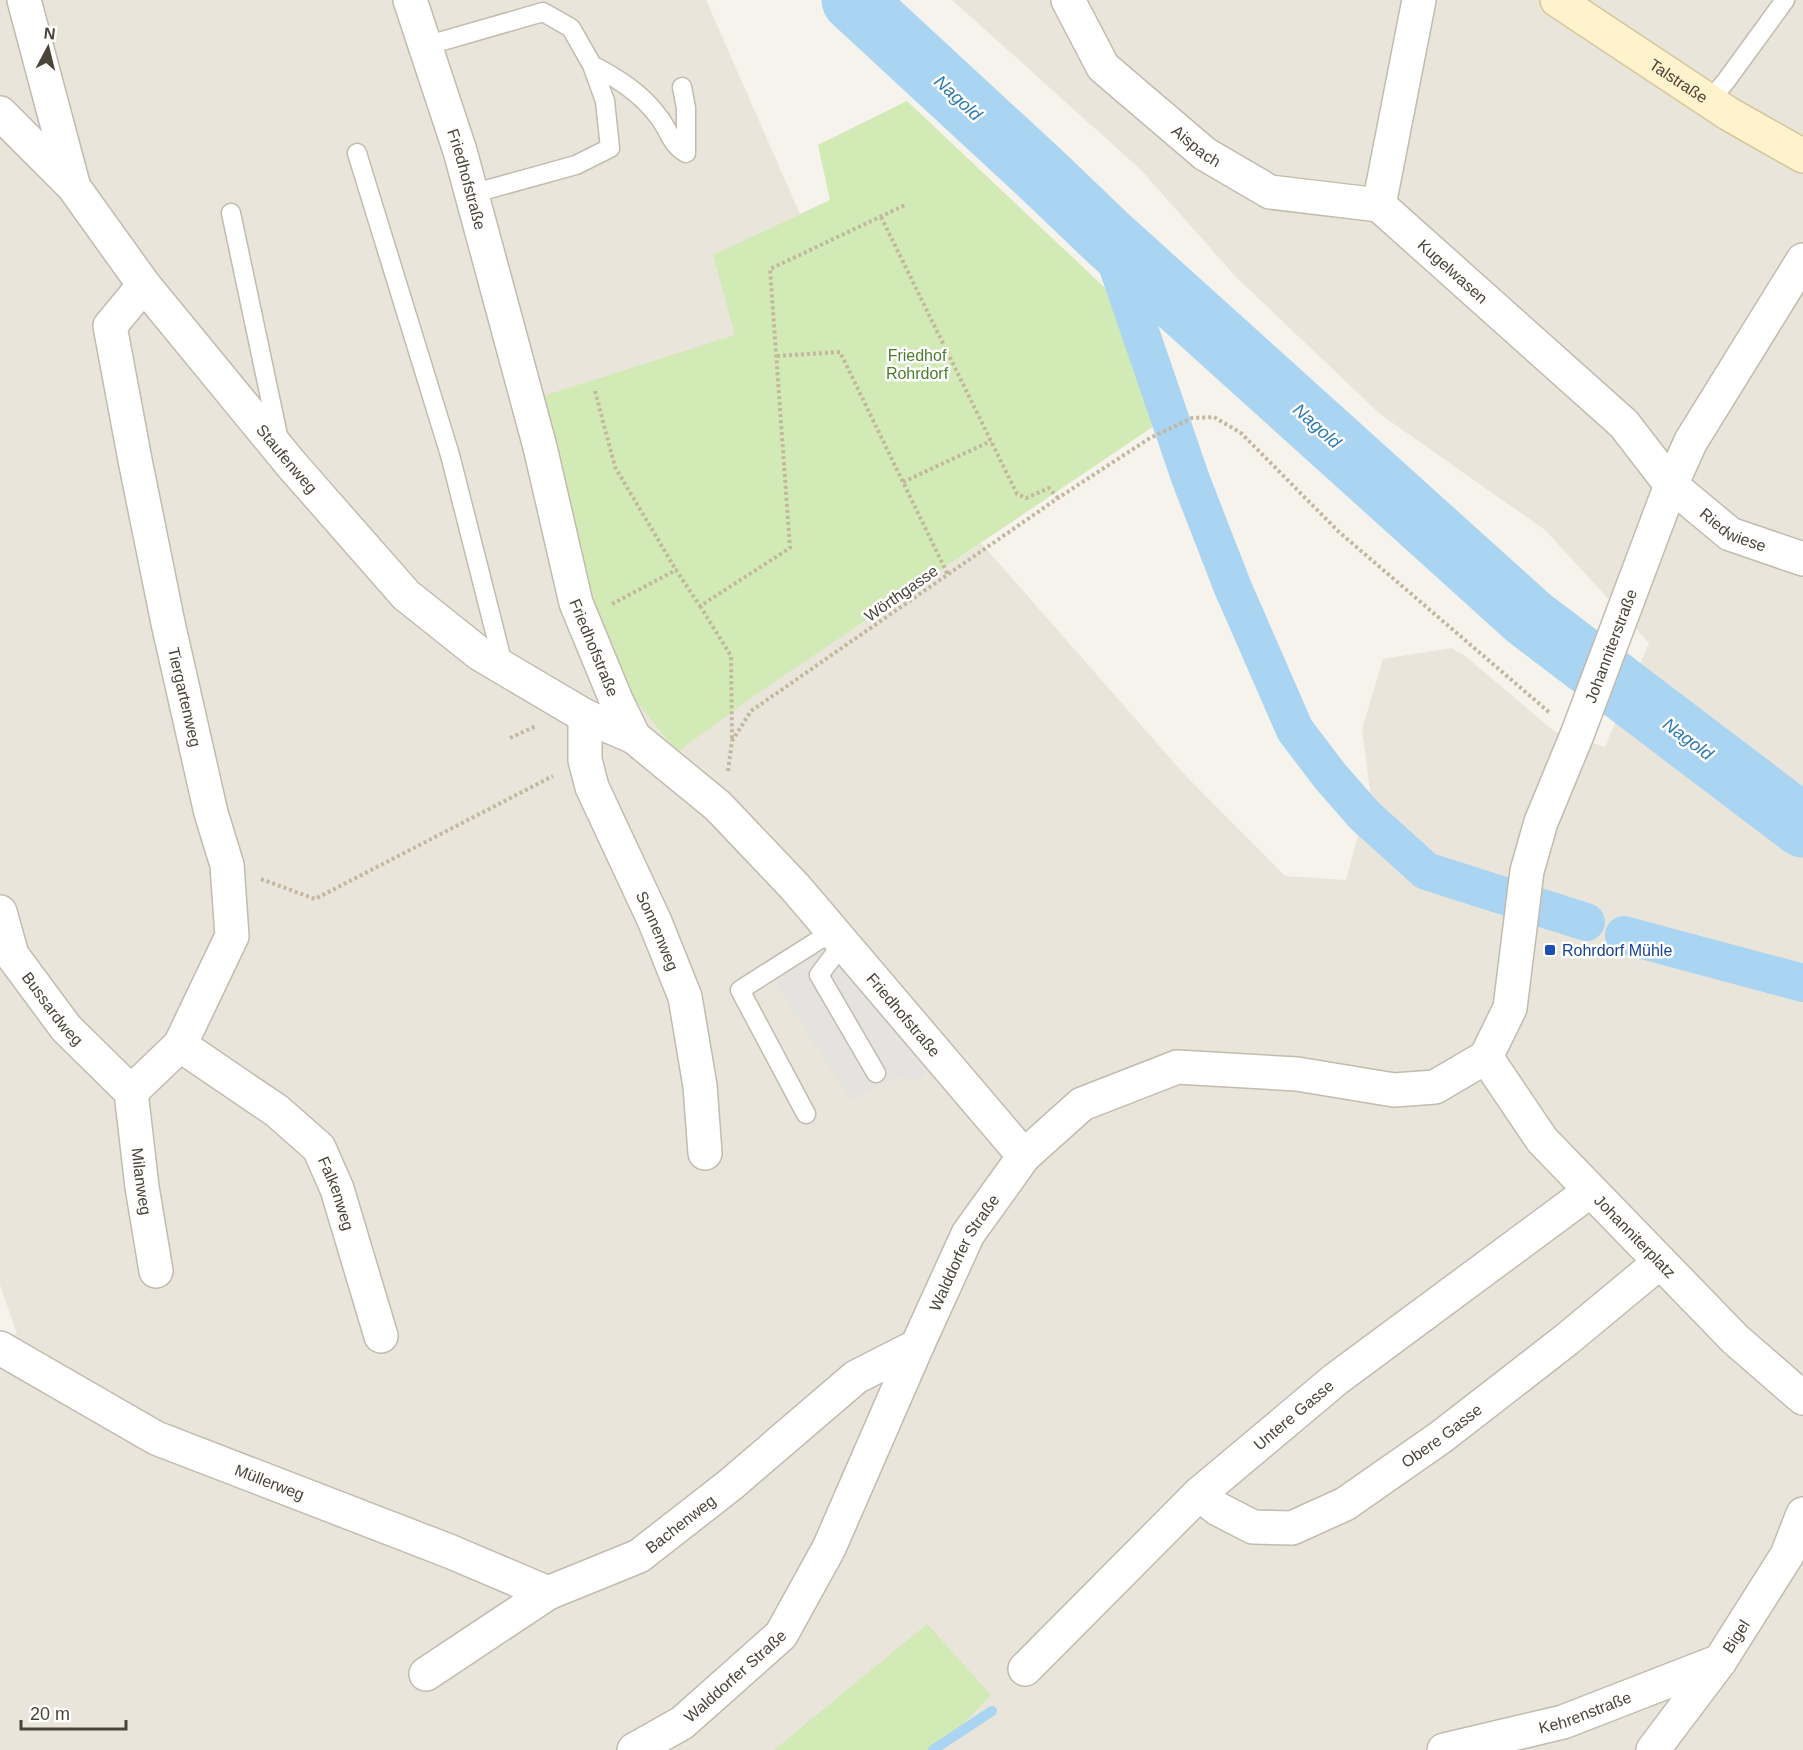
<svg xmlns="http://www.w3.org/2000/svg" width="1803" height="1750" viewBox="0 0 1803 1750" font-family="Arial,sans-serif">
<style>
.residential{fill:#eae5da}
.green{fill:#d2eab5}
.parking{fill:#e5e3e0}
.lines{fill:none;stroke-linecap:round;stroke-linejoin:round}
.stream{stroke:#a9d4f2;stroke-width:10}
.canal{stroke:#a9d4f2;stroke-width:38}
.river{stroke:#a9d4f2;stroke-width:63}
.service-casing{stroke:#c2bbae;stroke-width:21}
.minor-casing{stroke:#c2bbae;stroke-width:36}
.tertiary-casing{stroke:#c2bbae;stroke-width:36}
.secondary-casing{stroke:#d6c79b;stroke-width:36}
.path{stroke:#c4b79f;stroke-width:4;stroke-dasharray:3 3;stroke-linecap:butt}
.service{stroke:#fff;stroke-width:18}
.minor{stroke:#fff;stroke-width:33}
.tertiary{stroke:#fff;stroke-width:33}
.secondary{stroke:#fff3cd;stroke-width:33}
.transit-dot{fill:#1a4fb4;stroke:#fff;stroke-width:2}
.labels{text-anchor:middle;stroke-width:5;stroke-linejoin:round;paint-order:stroke}
.street-label{font-size:16px;fill:#4b4439;stroke:#fff}
.park-label{font-size:16px;fill:#4a7f2a;stroke:#fff}
.transit-label{font-size:16px;fill:#164399;stroke:#fff;text-anchor:start}
.water-label{font-size:18px;font-style:italic;fill:#2e7ab2;stroke:#fff}
</style>
<rect width="100%" height="100%" fill="#f6f3ec"/>
<path class="residential" d="M 0,0 L 706,0 L 800,214 L 714,255 L 855,628 L 981,543 L 1184,774 L 1285,876 L 1346,880 L 1360,828 L 1372,806 L 1362,729 L 1383,659 L 1451,648 L 1464,655 L 1554,731 L 1605,747 L 1649,643 L 1545,530 L 1380,414 L 1237,278 L 1141,170 L 952,0 L 1803,0 L 1803,1750 L 939,1750 L 991,1695 L 774,1750 L 0,1750 L 0,1334 L 17,1334 L 0,1285 Z"/>
<path class="green" d="M 907,101 L 1123,305 L 1160,422 L 758,693 L 677,752 L 614,673 L 540,397 L 735,335 L 713,255 L 830,200 L 818,145 Z
M 927,1624 L 991,1695 L 939,1750 L 774,1750 Z"/>
<path class="parking" d="M 838,938 L 942,1059 L 920,1079 L 893,1078 L 851,1100 L 771,977 Z"/>
<g class="lines">
<path class="stream" d="M 933,1750 L 992,1711"/>
<path class="canal" d="M 1108,238 L 1191,480 L 1233,588 L 1295,730 L 1330,776 L 1364,815 L 1426,871 L 1586,922
M 1624,935 L 1803,983"/>
<path class="river" d="M 853,0 L 1039,172 L 1108,238 L 1529,618 L 1803,826"/>
<g class="service-casing">
<path id="service" d="M 425,46 L 543,12 L 571,28 L 592,65 L 605,101 L 610,148 L 576,165 L 471,194
M 592,65 C 617,78 641,93 658,116 C 669,129 670,144 686,153 L 686,108 L 682,87
M 1709,101 L 1726,81 L 1785,0
M 357,153 L 450,455 L 504,668
M 231,213 L 279,440
M 843,943 L 819,975 L 876,1073
M 806,1114 L 740,990 L 833,931"/>
</g>
<g class="minor-casing">
<g id="minor">
<path d="M 24,0 L 73,184"/>
<path id="s1" d="M 410,0 L 460,151 L 540,447 L 576,603 L 616,700 L 634,737 L 718,806 L 795,887 L 1024,1156"/>
<path id="s2" d="M 1068,0 L 1103,67 L 1205,154 L 1270,192 L 1379,205"/>
<path id="s3" d="M 1419,0 L 1379,205 L 1624,424 L 1671,485 L 1730,534 L 1803,559"/>
<path id="s4" d="M 0,113 L 73,186 L 144,285 L 291,464 L 406,595 L 480,654 L 585,716 L 634,737"/>
<path id="s5" d="M 585,716 L 585,760 L 592,787 L 655,922 L 685,997 L 700,1086 L 705,1153"/>
<path id="s6" d="M 0,912 L 12,955 L 66,1028 L 131,1092"/>
<path id="s7" d="M 180,1045 L 277,1111 L 319,1148 L 337,1189 L 381,1336"/>
<path id="s8" d="M 1486,1057 L 1542,1140 L 1735,1339 L 1803,1398"/>
<path d="M 131,1092 L 180,1045 L 232,936 L 227,865 L 211,813 L 168,623 L 135,460 L 110,326 L 144,285"/>
<path id="s9" d="M 131,1092 L 142,1187 L 156,1271"/>
<path id="s10" d="M 0,1348 L 156,1438 L 449,1551 L 548,1593"/>
<path id="s11" d="M 1199,1494 L 1218,1509 L 1253,1527 L 1292,1528 L 1345,1504 L 1441,1437 L 1566,1340 L 1660,1262"/>
<path id="s12" d="M 1025,1669 L 1199,1494 L 1336,1379 L 1590,1191"/>
<path id="s13" d="M 426,1674 L 548,1593 L 639,1556 L 730,1485 L 856,1377 L 917,1346"/>
<path id="s14" d="M 1444,1750 L 1563,1722 L 1720,1661"/>
<path id="s15" d="M 1653,1750 L 1720,1661 L 1787,1555 L 1803,1514"/>
</g>
</g>
<g class="tertiary-casing">
<g id="tertiary">
<path id="s16" d="M 634,1750 L 682,1723 L 781,1635 L 829,1548 L 917,1346 L 968,1234 L 1024,1156 L 1082,1104 L 1177,1067 L 1297,1074 L 1394,1090 L 1435,1087 L 1486,1057 L 1510,1008 L 1527,871 L 1541,822 L 1577,735 L 1671,485 L 1691,441 L 1803,260"/>
</g>
</g>
<g class="secondary-casing">
<g id="secondary">
<path id="s17" d="M 1557,0 L 1729,114 L 1803,156"/>
</g>
</g>
<path class="path" d="M 881,217 L 1017,494 L 1026,498 L 1049,488 L 1058,498
M 777,356 L 840,352 L 948,575
M 595,391 L 615,467 L 676,570
M 903,482 L 991,441
M 612,604 L 676,570 L 700,606 L 790,548 L 770,269 L 905,205
M 700,606 L 731,656 L 732,740
M 510,738 L 536,726
M 728,771 L 732,741 L 751,711 L 1058,498 L 1150,438 L 1192,418 L 1214,417 L 1241,433 L 1339,532 L 1550,713
M 261,879 L 315,899 L 553,776"/>
<use href="#service" class="service"/>
<use href="#minor" class="minor"/>
<use href="#tertiary" class="tertiary"/>
<use href="#secondary" class="secondary"/>
</g>
<rect class="transit-dot" x="1544" y="944" width="12" height="12" rx="3"/>
<g class="labels">
<g class="street-label">
<text dy="6" stroke="none"><textPath href="#s17" startOffset="146">Talstraße</textPath></text>
<text dy="6" stroke="none"><textPath href="#s2" startOffset="198">Aispach</textPath></text>
<text dy="6" stroke="none"><textPath href="#s1" startOffset="188">Friedhofstraße</textPath></text>
<text dy="6" stroke="none"><textPath href="#s3" startOffset="308">Kugelwasen</textPath></text>
<text dy="6" stroke="none"><textPath href="#s4" startOffset="450">Staufenweg</textPath></text>
<text dy="6" stroke="none"><textPath href="#s3" startOffset="692">Riedwiese</textPath></text>
<text transform="translate(901 593) rotate(-35)" y="6">Wörthgasse</text>
<text dy="6" stroke="none"><textPath href="#s16" startOffset="1658">Johanniterstraße</textPath></text>
<text dy="6" stroke="none"><textPath href="#s1" startOffset="674">Friedhofstraße</textPath></text>
<text transform="translate(185 697) rotate(77)" y="6">Tiergartenweg</text>
<text dy="6" stroke="none"><textPath href="#s5" startOffset="230">Sonnenweg</textPath></text>
<text dy="6" stroke="none"><textPath href="#s6" startOffset="112">Bussardweg</textPath></text>
<text dy="6" stroke="none"><textPath href="#s1" startOffset="1160">Friedhofstraße</textPath></text>
<text dy="6" stroke="none"><textPath href="#s9" startOffset="90">Milanweg</textPath></text>
<text dy="6" stroke="none"><textPath href="#s7" startOffset="222">Falkenweg</textPath></text>
<text dy="6" stroke="none"><textPath href="#s8" startOffset="234">Johanniterplatz</textPath></text>
<text dy="6" stroke="none"><textPath href="#s16" startOffset="612">Walddorfer Straße</textPath></text>
<text dy="6" stroke="none"><textPath href="#s12" startOffset="370">Untere Gasse</textPath></text>
<text dy="6" stroke="none"><textPath href="#s11" startOffset="279">Obere Gasse</textPath></text>
<text dy="6" stroke="none"><textPath href="#s10" startOffset="302">Müllerweg</textPath></text>
<text dy="6" stroke="none"><textPath href="#s13" startOffset="297">Bachenweg</textPath></text>
<text dy="6" stroke="none"><textPath href="#s15" startOffset="141">Bigel</textPath></text>
<text dy="6" stroke="none"><textPath href="#s16" startOffset="126">Walddorfer Straße</textPath></text>
<text dy="6" stroke="none"><textPath href="#s14" startOffset="146">Kehrenstraße</textPath></text>
</g>
<g class="park-label">
<text x="917" y="361">Friedhof<tspan x="917" dy="18">Rohrdorf</tspan></text>
</g>
<g class="transit-label">
<text x="1562" y="956">Rohrdorf Mühle</text>
</g>
<g class="water-label">
<text transform="translate(958 98) rotate(43)" y="6">Nagold</text>
<text transform="translate(1317 426) rotate(42)" y="6">Nagold</text>
<text transform="translate(1688 739) rotate(37)" y="6">Nagold</text>
</g>
</g>
<g transform="translate(48 48) rotate(7)" stroke="#ffffff" stroke-width="4.5" paint-order="stroke">
<path d="M0-4.5L10 22L0 15L-10 22Z" fill="#4b4439"/>
<text y="-9" font-size="16" font-weight="bold" text-anchor="middle" fill="#4b4439">N</text>
</g>
<path d="M21 1720v9h105v-9" fill="none" stroke="#4b4439" stroke-width="3"/>
<text x="30" y="1720" font-size="18" fill="#4b4439" stroke="#ffffff" stroke-width="4.5" paint-order="stroke">20 m</text>
</svg>
